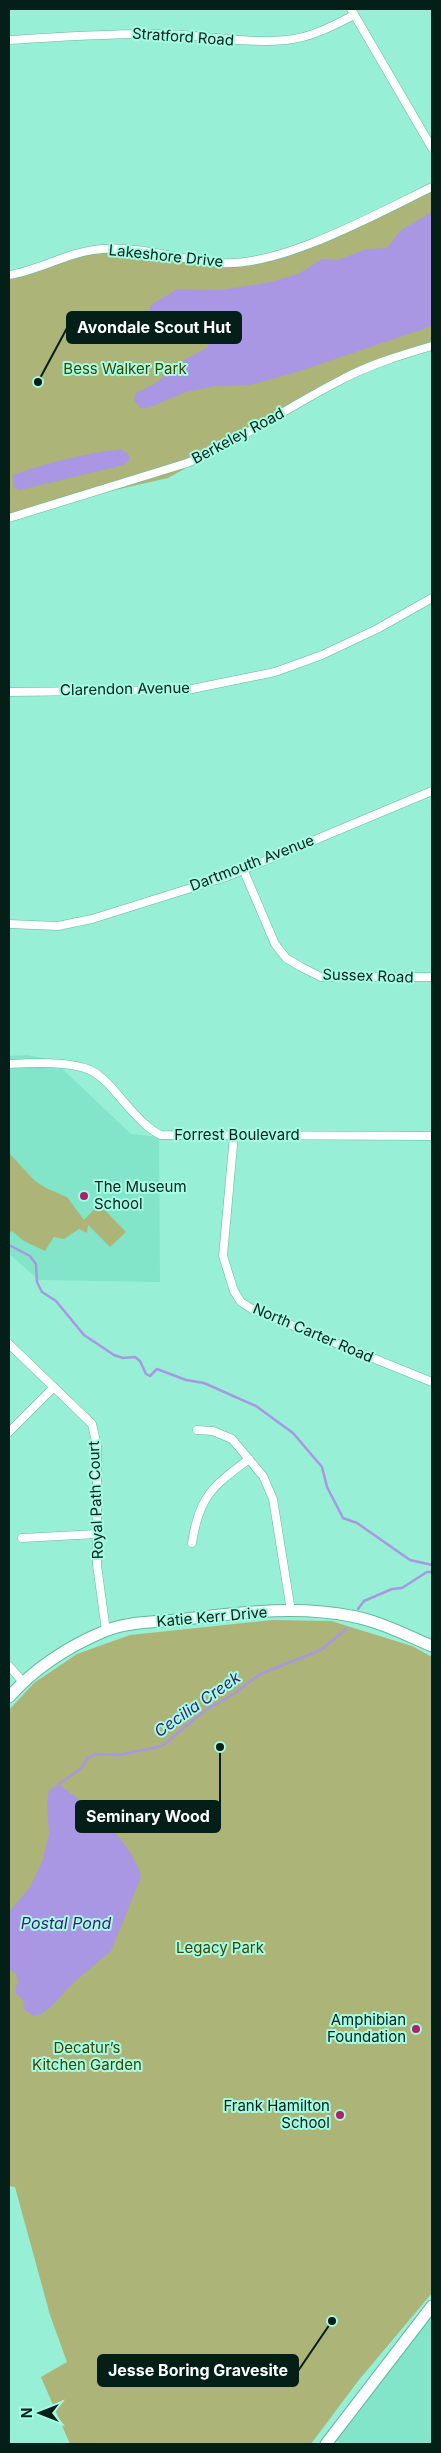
<svg xmlns="http://www.w3.org/2000/svg" width="441" height="2453" viewBox="0 0 441 2453" font-family="Inter,sans-serif">
<style>
.built{fill:#82e5c9}
.green{fill:#adb477}
.water{fill:#a997e4}
.lines{fill:none;stroke-linecap:round;stroke-linejoin:round}
.stream{stroke:#a997e4;stroke-width:2.5}
.street-casing{stroke:#60b8a0;stroke-width:9}
.secondary-casing{stroke:#60b8a0;stroke-width:13}
.street{stroke:#fff;stroke-width:8}
.secondary{stroke:#fff;stroke-width:11}
.poi-dot{fill:#aa236a;stroke:#a4fce3;stroke-width:2}
.labels{text-anchor:middle;stroke-width:4;stroke-linejoin:round;paint-order:stroke}
.street-label{font-size:15px;fill:#031f18;stroke:#a4fce3}
.park-label{font-size:15px;fill:#3f4300;stroke:#a4fce3}
.poi-label{font-size:15px;fill:#031f18;stroke:#a4fce3;text-anchor:end}
.water-label{font-size:16px;font-style:italic;fill:#3c1b73;stroke:#a4fce3}
.leader{fill:none;stroke:#031f18;stroke-width:2}
.callout-dot{fill:#031f18;stroke:#a4fce3;stroke-width:2}
.callout{fill:#031f18;stroke:#031f18;stroke-width:2}
.callout-label{font-size:16px;text-anchor:middle;font-weight:bold;fill:#fff}
</style>
<rect width="100%" height="100%" fill="#97efd6"/>
<path class="built" d="M 28,1055 L 54,1061 L 131,1134 L 159,1137 L 160,1282 L 39,1280 L 9,1254 L 9,1056 Z
M 432,2315 L 432,2444 L 341,2444 L 336,2440 Z"/>
<path class="green" d="M 432,190 L 432,348 L 356,374 L 168,478 L 9,514 L 9,275 L 101,247 L 203,264 L 266,259 Z
M 9,1153 L 35,1181 L 46,1188 L 67,1197 L 84,1220 L 99,1204 L 126,1232 L 110,1247 L 88,1225 L 87,1233 L 79,1229 L 64,1239 L 54,1237 L 45,1251 L 24,1241 L 12,1231 L 9,1233 Z
M 272,1620 L 331,1621 L 412,1646 L 432,1657 L 432,2293 L 358,2381 L 311,2444 L 70,2444 L 41,2377 L 67,2362 L 50,2315 L 15,2187 L 9,2186 L 9,1710 L 34,1683 L 77,1654 L 130,1635 Z"/>
<path class="water" d="M 432,212 L 432,326 L 297,372 L 250,385 L 216,386 L 186,392 L 148,408 L 140,408 L 134,400 L 136,393 L 156,383 L 181,362 L 208,347 L 207,339 C 191,329 168,339 150,332 L 146,322 L 151,305 L 177,289 L 220,290 L 272,282 L 300,273 L 322,259 L 338,260 L 367,249 L 387,248 L 401,230 Z
M 121,449 L 129,455 L 129,461 L 124,465 L 20,490 L 13,487 L 13,475 C 48,462 84,454 121,449 Z
M 59,1784 C 90,1809 131,1838 141,1877 L 111,1951 L 73,1983 L 50,2008 L 39,2015 L 33,2016 L 23,2008 L 25,2002 L 16,1994 L 15,1987 L 19,1982 L 16,1974 L 9,1969 L 9,1912 L 30,1887 L 42,1862 L 49,1834 L 47,1805 L 49,1790 Z"/>
<g class="lines">
<path class="stream" d="M 9,1245 L 30,1256 L 36,1264 L 37,1282 L 42,1292 L 56,1301 L 84,1335 L 114,1355 L 123,1358 L 135,1357 L 140,1361 L 146,1374 L 150,1376 L 157,1369 L 186,1380 L 204,1383 L 256,1406 L 293,1433 L 322,1467 L 327,1487 L 343,1518 L 357,1523 L 410,1560 L 432,1565
M 358,1609 L 364,1601 L 392,1589 L 402,1588 L 427,1572 L 432,1572
M 59,1784 L 82,1768 L 87,1758 L 97,1754 L 120,1755 L 162,1746 L 203,1712 L 235,1693 L 260,1674 L 321,1650 L 346,1629"/>
<g class="street-casing">
<path id="street" d="M 351,9 L 432,148
M 9,40 C 58,37 107,33 157,34 C 200,34 242,44 286,40 C 310,38 333,26 354,15
M 9,275 C 41,270 69,251 103,249 C 142,246 181,260 220,263 C 282,267 376,214 432,187
M 9,518 L 187,463 C 240,441 288,407 339,381 C 368,365 401,355 432,346
M 9,692 L 187,690 L 275,672 L 322,655 L 377,629 L 432,598
M 243,869 L 275,944 L 286,958 L 301,967 L 321,977 L 432,977
M 9,924 L 58,926 L 92,919 L 226,877 L 432,791
M 9,1064 C 32,1063 68,1061 90,1070 C 103,1076 115,1091 124,1102 C 135,1114 147,1129 161,1135 L 432,1136
M 234,1135 L 223,1256 L 234,1291 L 241,1302 L 252,1309 L 432,1382
M 9,1344 L 92,1424 L 97,1446 L 97,1565 L 106,1631
M 197,1430 L 213,1431 L 232,1439 L 263,1476 L 273,1499 L 291,1611
M 9,1432 L 54,1387
M 22,1538 L 97,1534
M 192,1543 C 199,1496 213,1486 249,1459
M 9,1666 L 23,1682"/>
</g>
<g class="secondary-casing">
<path id="secondary" d="M 9,1697 C 35,1668 69,1646 105,1631 C 127,1622 153,1622 176,1620 C 232,1614 294,1604 351,1616 C 379,1621 406,1635 432,1646
M 326,2444 L 432,2306"/>
</g>
<use href="#street" class="street"/>
<use href="#secondary" class="secondary"/>
</g>
<g class="poi-dot">
<circle cx="84" cy="1196" r="5"/>
<circle cx="416" cy="2029" r="5"/>
<circle cx="340" cy="2115" r="5"/>
</g>
<g class="labels">
<g class="street-label">
<text transform="translate(183 37) rotate(4)" y="5">Stratford Road</text>
<text transform="translate(166 256) rotate(6)" y="5">Lakeshore Drive</text>
<text transform="translate(238 436) rotate(-28)" y="5">Berkeley Road</text>
<text transform="translate(125 689) rotate(-1)" y="5">Clarendon Avenue</text>
<text transform="translate(252 863) rotate(-21)" y="5">Dartmouth Avenue</text>
<text transform="translate(368 976) rotate(2)" y="5">Sussex Road</text>
<text x="237" y="1140">Forrest Boulevard</text>
<text transform="translate(313 1333) rotate(23)" y="5">North Carter Road</text>
<text transform="translate(96 1500) rotate(-92)" y="5">Royal Path Court</text>
<text transform="translate(212 1617) rotate(-5)" y="5">Katie Kerr Drive</text>
</g>
<g class="park-label">
<text x="125" y="374">Bess Walker Park</text>
<text x="220" y="1953">Legacy Park</text>
<text x="87" y="2053">Decatur’s<tspan x="87" dy="17">Kitchen Garden</tspan></text>
</g>
<g class="poi-label">
<text x="94" y="1192" text-anchor="start">The Museum<tspan x="94" dy="17">School</tspan></text>
<text x="406" y="2025">Amphibian<tspan x="406" dy="17">Foundation</tspan></text>
<text x="330" y="2111">Frank Hamilton<tspan x="330" dy="17">School</tspan></text>
</g>
<g class="water-label">
<text transform="translate(197 1704) rotate(-35)" y="6">Cecilia Creek</text>
<text x="66" y="1929">Postal Pond</text>
</g>
</g>
<path class="leader" d="M38 382L67 328M220 1747L220 1816M332 2321L298 2371"/>
<g class="callout-dot">
<circle cx="38" cy="382" r="5"/>
<circle cx="220" cy="1747" r="5"/>
<circle cx="332" cy="2321" r="5"/>
</g>
<g class="callout">
<rect x="67" y="312" width="174" height="31" rx="5"/>
<rect x="76" y="1801" width="144" height="31" rx="5"/>
<rect x="98" y="2355" width="200" height="31" rx="5"/>
</g>
<g class="callout-label">
<text x="154" y="333">Avondale Scout Hut</text>
<text x="148" y="1822">Seminary Wood</text>
<text x="198" y="2376">Jesse Boring Gravesite</text>
</g>
<rect width="441" height="2453" fill="none" stroke="#031f18" stroke-width="20"/>
<g transform="translate(40 2413) rotate(270)" stroke="#a4fce3" stroke-width="4" paint-order="stroke">
<path d="M0-4L9 19L0 12L-9 19Z" fill="#031f18"/>
<text y="-8" font-size="14" font-weight="bold" text-anchor="middle" fill="#031f18">N</text>
</g>
</svg>
